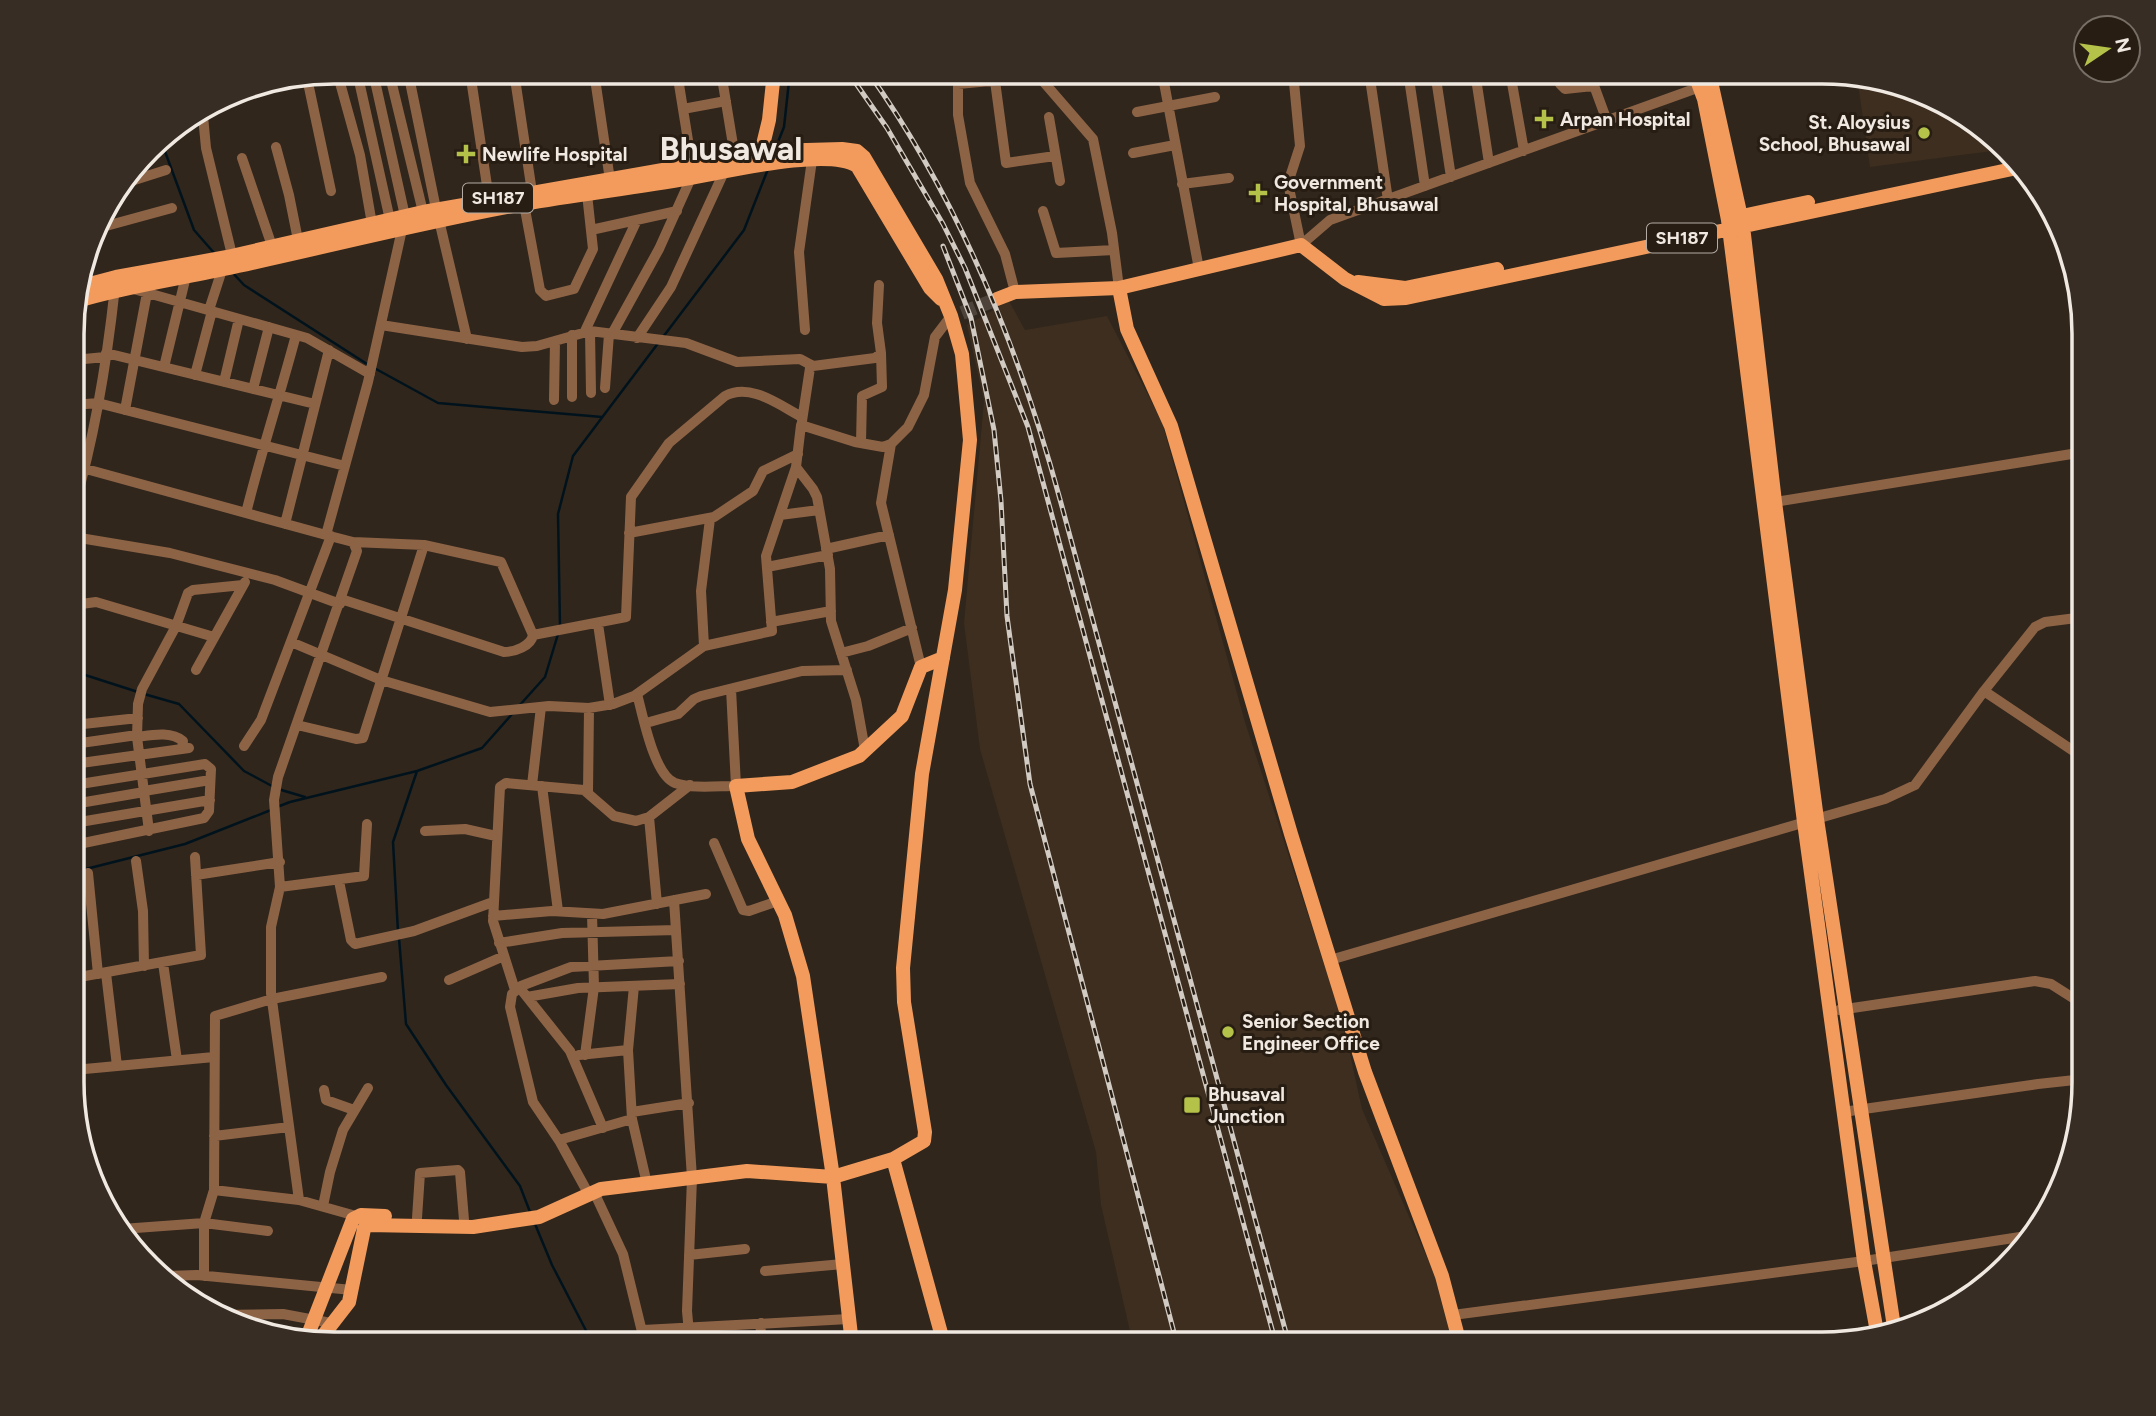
<svg xmlns="http://www.w3.org/2000/svg" width="2156" height="1416" viewBox="0 0 2156 1416" font-family="Figtree,sans-serif">
<style>
.built{fill:#3d2e1f}
.lines{fill:none;stroke-linecap:round;stroke-linejoin:round}
.stream{stroke:#00131d;stroke-width:2.5}
.major-tunnel{stroke:#4d433a;stroke-width:14;stroke-dasharray:14 7;stroke-linecap:butt}
.minor{stroke:#8d6346;stroke-width:10}
.major{stroke:#f29b5c;stroke-width:14}
.rail-casing{stroke:#d2cbc3;stroke-width:5}
.rail{stroke:#271d13;stroke-width:2.5;stroke-dasharray:8;stroke-linecap:butt}
.poi-dot{fill:#b4c24a;stroke:#271d13;stroke-width:2.5}
.labels{text-anchor:middle;stroke-width:6;stroke-linejoin:round;paint-order:stroke}
.shield{fill:#271d13;stroke:#b4aca4;stroke-width:2}
.shield-label{font-size:18px;font-weight:bold;fill:#f0e9e2}
.poi-label{font-size:19px;font-weight:bold;fill:#f0e9e2;stroke:#271d13;text-anchor:start}
.town-label{font-size:33px;font-weight:bold;fill:#f0e9e2;stroke:#271d13}
.rim{fill:none;stroke:#f0e9e2;stroke-width:3.5}
</style>
<rect width="100%" height="100%" fill="#30261c"/>
<path class="built" d="M 1857,77 L 1906,86 L 1968,116 L 2000,150 L 1870,167 Z
M 1009,301 L 1025,330 L 1107,316 L 1162,422 L 1245,722 L 1343,1022 L 1362,1109 L 1443,1294 L 1454,1344 L 1133,1344 L 1101,1205 L 1096,1152 L 980,749 L 964,623 L 984,401 L 967,325 Z"/>
<g class="lines">
<path class="stream" d="M 160,138 L 194,230 L 215,254
M 776,147 L 784,127 L 790,72
M 231,271 L 244,285 L 367,364
M 663,337 L 744,230 L 768,169
M 376,369 L 438,403 L 602,417
M 560,627 L 558,514 L 573,456 L 659,342
M 74,674 L 82,674 L 138,692
M 144,694 L 179,704 L 244,771 L 272,786
M 519,706 L 545,677 L 558,634
M 278,789 L 305,797
M 277,807 L 290,802 L 417,771 L 482,748 L 512,714
M 74,872 L 185,844 L 271,810
M 398,932 L 393,842 L 417,771
M 399,938 L 406,1024 L 446,1085 L 520,1186 L 530,1212
M 535,1224 L 552,1265 L 593,1344"/>
<path class="major-tunnel" d="M 962,313 L 997,299"/>
<path class="minor" d="M 337,72 L 360,155 L 372,224
M 357,72 L 390,220
M 389,72 L 423,212
M 408,72 L 436,209
M 470,72 L 489,199
M 514,72 L 532,192
M 594,72 L 610,180
M 721,72 L 735,157
M 958,72 L 958,115 L 970,183 L 1005,254 L 1015,292
M 1035,72 L 1093,139 L 1112,233 L 1119,288
M 1162,72 L 1199,269
M 1293,72 L 1300,146 L 1288,183 L 1301,245 L 1330,220 L 1700,87
M 1369,72 L 1388,200
M 1408,72 L 1425,186
M 1435,72 L 1451,177
M 1475,72 L 1489,163
M 1510,72 L 1524,151
M 1558,72 L 1560,84 L 1565,89 L 1593,86
M 1589,72 L 1607,121
M 1103,76 L 1130,72
M 307,78 L 331,191
M 995,81 L 1006,163 L 1055,156
M 958,84 L 1022,78 L 1037,75
M 224,97 L 336,72
M 683,109 L 726,101
M 1137,112 L 1215,97
M 199,113 L 203,116 L 206,148 L 232,255
M 1049,117 L 1060,181
M 276,147 L 289,195 L 298,240
M 1133,153 L 1175,145
M 242,158 L 272,246
M 125,183 L 166,170
M 1182,184 L 1229,178
M 524,204 L 540,290 L 546,296 L 574,289 L 593,249 L 587,194
M 1043,211 L 1056,253 L 1114,250
M 439,220 L 467,339
M 95,229 L 172,208
M 591,230 L 677,211
M 82,273 L 85,285
M 130,288 L 307,338 L 370,374
M 209,310 L 222,270
M 381,325 L 522,347 L 537,346 L 590,331 L 686,343 L 737,362 L 800,359 L 813,366
M 805,330 L 799,252 L 812,160
M 585,331 L 637,220
M 590,331 L 591,393
M 612,334 L 659,249 L 691,178 L 692,165 L 677,72
M 572,335 L 572,397
M 637,338 L 671,287 L 724,172
M 106,353 L 315,404
M 74,360 L 105,357
M 164,367 L 186,276
M 195,375 L 212,311
M 224,382 L 239,319
M 605,388 L 609,334
M 253,389 L 269,327
M 554,400 L 555,341
M 74,405 L 98,403 L 345,466
M 125,410 L 147,293
M 802,421 L 810,368 L 813,366 L 875,358 L 881,353 L 877,323 L 879,285
M 861,443 L 862,396 L 882,387 L 881,353
M 891,444 L 881,503 L 921,667
M 796,467 L 813,489 L 817,497 L 830,569 L 831,621 L 856,700 L 865,750
M 86,469 L 326,535
M 1775,502 L 2084,452
M 74,507 C 95,436 107,361 115,287
M 246,513 C 261,453 280,395 296,335
M 780,515 L 819,510
M 285,524 L 329,350
M 629,533 L 714,517 L 753,491 L 763,471 L 798,454
M 74,537 L 170,553 L 275,580 L 340,604
M 826,549 L 889,535
M 767,567 L 828,555
M 341,599 L 504,652 C 515,652 531,646 533,635 L 501,562 L 424,545 L 353,542
M 74,605 L 96,602 L 214,637
M 771,622 L 831,611
M 598,624 L 610,705
M 533,635 L 626,617 L 631,497 L 669,443 L 725,396 C 750,382 779,405 802,417
M 291,642 L 381,680 L 490,712 L 549,706 L 589,708 L 613,704 L 634,696 L 704,646 L 772,631 L 766,556 L 796,467 L 801,425 L 855,442 L 883,447 L 891,444 L 908,427 L 924,395 L 935,337 L 951,316
M 704,646 L 701,591 L 710,519
M 841,653 L 868,646 L 912,628
M 196,670 L 245,582
M 1984,691 L 2084,758
M 637,694 C 643,716 654,775 675,783 C 693,789 717,786 736,786 L 731,689
M 646,723 L 678,714 L 694,699 L 701,696 L 802,671 L 847,670
M 74,725 L 138,718
M 297,725 L 356,739 L 363,738 L 424,545
M 137,737 C 152,735 171,731 183,741 L 182,749
M 74,744 L 137,735
M 244,746 L 261,720 L 331,536
M 74,764 L 189,748
M 74,785 L 205,764 L 211,769 L 209,811 L 204,818 L 74,845
M 532,785 L 541,707
M 542,786 L 558,911
M 144,791 L 210,780
M 588,792 L 589,708
M 74,804 L 144,792
M 649,817 L 657,904
M 74,823 L 210,800
M 149,831 L 137,737 L 138,704 L 142,689 L 176,626 L 188,593 L 193,590 L 243,585
M 425,831 L 465,829 L 496,836
M 714,843 L 743,910 L 749,911 L 778,901
M 136,861 L 143,911 L 144,966
M 88,873 L 98,974
M 196,875 L 280,862
M 339,881 L 351,940 L 355,944 L 414,931 L 493,902
M 280,887 L 364,876 L 367,824
M 674,900 L 692,1178 L 687,1311 L 690,1344
M 493,916 L 552,911 L 603,914 L 706,894
M 499,943 L 562,933 L 676,930
M 1330,960 L 1885,799 L 1915,785 L 1984,691 L 2035,627 L 2045,622 L 2084,617
M 163,963 L 177,1060
M 106,973 L 117,1066
M 74,978 L 201,955 L 195,857
M 449,980 L 504,956
M 634,986 L 628,1050 L 632,1119 L 647,1184
M 519,987 L 570,1051 L 603,1128
M 515,990 L 493,921 L 500,787 L 506,783 L 584,790 L 614,816 L 636,821 L 649,817 L 690,785
M 527,997 L 578,988 L 680,984
M 1839,1010 L 2035,981 L 2051,984 L 2084,1005
M 579,1055 L 628,1050
M 585,1055 L 594,987 L 592,914
M 74,1070 L 214,1057
M 324,1090 L 326,1100 L 354,1110
M 632,1112 L 689,1103
M 1843,1112 L 2038,1084 L 2084,1079
M 214,1136 L 289,1127
M 559,1140 L 632,1119
M 214,1190 L 215,1016 L 272,999 L 382,977
M 594,1192 L 623,1254 L 645,1344
M 588,1193 L 560,1142 L 533,1102 L 510,1007 L 512,994 L 521,986 L 571,967 L 679,961
M 323,1206 L 330,1172 L 343,1130 L 368,1088
M 417,1218 L 420,1173 L 458,1170 L 460,1172 L 464,1220
M 361,1219 L 356,1216 L 299,1200 L 271,993 L 271,927 L 280,887 L 274,800 L 278,777 L 357,551 L 353,542 L 326,535 L 368,382 L 405,216 L 373,72
M 122,1229 L 204,1223 L 214,1190 L 299,1200
M 689,1255 L 745,1249
M 765,1271 L 843,1264
M 166,1276 L 197,1275 L 352,1290
M 204,1276 L 204,1223 L 268,1231
M 218,1315 L 283,1314 L 331,1323
M 1453,1315 L 1864,1261 L 2033,1235
M 643,1330 L 849,1319
M 404,1344 L 409,1339 L 414,1338 L 520,1343
M 760,1344 L 761,1323"/>
<path class="major" d="M 1694,72 L 1704,99 L 1728,220 L 1804,822 L 1864,1261 L 1877,1332
M 1707,72 L 1712,86 L 1743,226 L 1775,502 L 1817,819 L 1894,1327
M 761,153 L 769,120 L 774,72
M 1742,216 L 1808,202
M 1358,282 L 1405,288 L 1497,269
M 78,287 L 116,277 L 227,257 L 423,212 L 771,151 L 842,149 L 857,151 L 864,157 L 936,279 L 951,316 L 962,354 L 970,440 L 955,590 L 922,774 L 903,968 L 904,1002 L 925,1132 L 924,1141 L 893,1159 L 944,1344
M 1119,288 L 1127,329 L 1171,426 L 1291,834 L 1365,1072 L 1442,1276 L 1460,1344
M 997,299 L 1015,292 L 1119,288 L 1301,245 L 1345,279 L 1384,299 L 1406,298 L 2017,168
M 74,302 C 123,287 173,280 224,269 C 323,248 422,222 523,204 C 579,194 635,188 690,178 C 726,172 827,147 857,166 L 930,288 L 941,299
M 306,1340 L 353,1219 L 361,1215 L 385,1216
M 318,1342 L 349,1302 L 364,1229 L 368,1225 L 473,1227 L 539,1217 L 601,1189 L 747,1171 L 833,1177 L 893,1159
M 852,1344 L 833,1177 L 803,976 L 785,915 L 748,839 L 736,786 L 792,782 L 859,756 L 902,716 L 921,667 L 943,658"/>
<g class="rail-casing">
<path id="rail" d="M 848,72 L 887,128 L 943,224 L 965,268 L 1028,427 L 1276,1344
M 868,72 C 960,201 1020,351 1061,503 L 1289,1344
M 943,246 L 971,318 L 994,430 L 1001,501 L 1007,616 L 1030,784 L 1177,1344"/>
</g>
<use href="#rail" class="rail"/>
</g>
<g class="poi-dot">
<path d="M1540.5 108.5h7v7h7v7h-7v7h-7v-7h-7v-7h7z"/>
<circle cx="1924" cy="133" r="7"/>
<path d="M462.5 143.5h7v7h7v7h-7v7h-7v-7h-7v-7h7z"/>
<path d="M1254.5 182.5h7v7h7v7h-7v7h-7v-7h-7v-7h7z"/>
<circle cx="1228" cy="1032" r="7"/>
<rect x="1183" y="1096" width="18" height="18" rx="3.5"/>
</g>
<g class="labels">
<g class="shield">
<rect x="463" y="183.5" width="70" height="29" rx="5"/>
<rect x="1647" y="223.5" width="70" height="29" rx="5"/>
</g>
<g class="shield-label">
<text x="498" y="204">SH187</text>
<text x="1682" y="244">SH187</text>
</g>
<g class="poi-label">
<text x="1560" y="126">Arpan Hospital</text>
<text x="1910" y="129" text-anchor="end">St. Aloysius<tspan x="1910" dy="22">School, Bhusawal</tspan></text>
<text x="482" y="161">Newlife Hospital</text>
<text x="1274" y="189">Government<tspan x="1274" dy="22">Hospital, Bhusawal</tspan></text>
<text x="1242" y="1028">Senior Section<tspan x="1242" dy="22">Engineer Office</tspan></text>
<text x="1208" y="1101">Bhusaval<tspan x="1208" dy="22">Junction</tspan></text>
</g>
<g class="town-label">
<text x="731" y="160">Bhusawal</text>
</g>
</g>
<path d="M0 0H2156V1416H0ZM334 84H1822A250 250 0 0 1 2072 334V1082A250 250 0 0 1 1822 1332H334A250 250 0 0 1 84 1082V334A250 250 0 0 1 334 84Z" fill="#372d24" fill-rule="evenodd"/>
<path class="rim" d="M334 84H1822A250 250 0 0 1 2072 334V1082A250 250 0 0 1 1822 1332H334A250 250 0 0 1 84 1082V334A250 250 0 0 1 334 84Z"/>
<g transform="translate(2107 49) rotate(77)"><circle r="33" fill="#271d13" stroke="#776f66" stroke-width="2"/>
<path d="M0-5L12 26L0 18L-12 26Z" fill="#b4c24a"/>
<text y="-10" font-size="19" font-weight="bold" text-anchor="middle" fill="#f0e9e2">N</text>
</g>
</svg>
